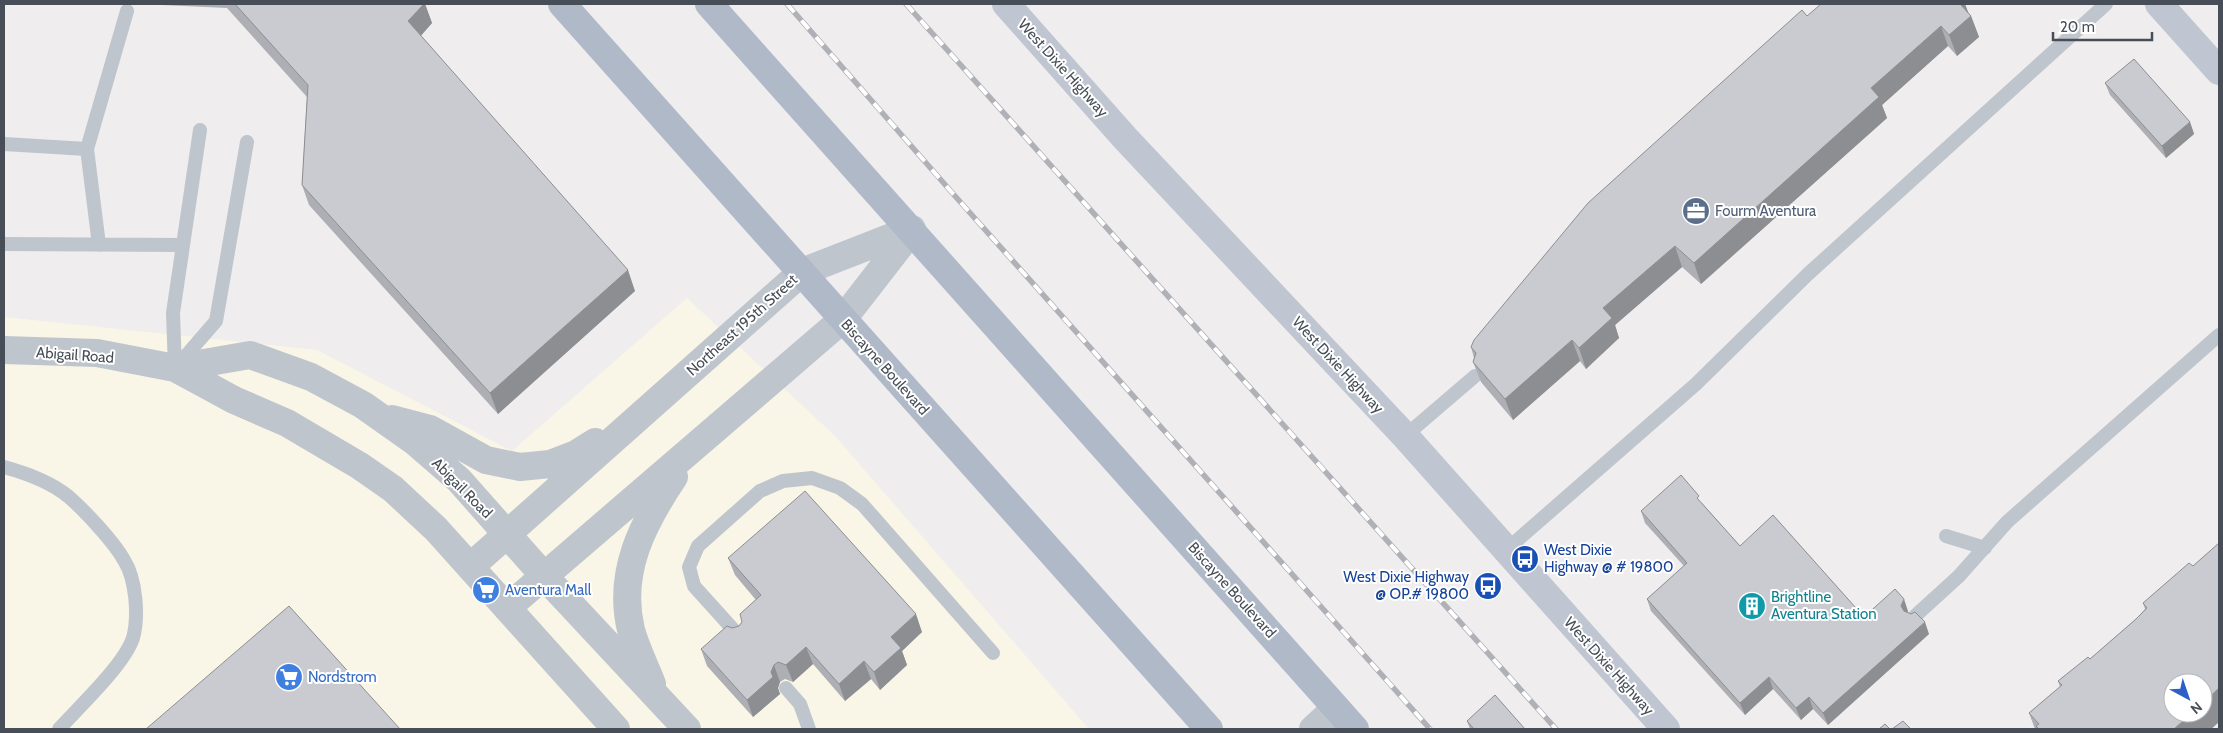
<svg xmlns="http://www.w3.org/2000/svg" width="2223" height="733" viewBox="0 0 2223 733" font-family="Cabin,sans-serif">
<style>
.commercial{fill:#f9f6e7}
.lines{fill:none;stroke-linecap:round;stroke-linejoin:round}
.lane{stroke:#bfc5cd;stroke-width:14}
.street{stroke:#bfc5cd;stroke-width:28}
.secondary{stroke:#bfc6d1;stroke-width:28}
.primary{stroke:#afb9c8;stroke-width:28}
.rail-casing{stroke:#afb1b6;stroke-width:5.5}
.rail{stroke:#fff;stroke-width:4;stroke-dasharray:11;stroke-linecap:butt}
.wall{fill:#aeafb4}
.shaded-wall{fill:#8d8e92}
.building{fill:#cacbd1;stroke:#8d8e92}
.labels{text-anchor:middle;stroke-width:4;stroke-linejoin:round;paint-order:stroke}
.street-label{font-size:15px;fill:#474e57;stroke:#fff}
.service-label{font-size:15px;fill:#4e5e75;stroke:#fff;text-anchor:start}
.transit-label{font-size:15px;fill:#164399;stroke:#fff;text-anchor:start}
.shop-label{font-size:15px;fill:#366cbe;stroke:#fff;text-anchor:start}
.culture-label{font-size:15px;fill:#0d838f;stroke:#fff;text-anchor:start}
</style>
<rect width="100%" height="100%" fill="#efeded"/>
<path class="commercial" d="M 687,298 L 835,436 L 1089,729 L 4,729 L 4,317 L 317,350 L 512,451 Z"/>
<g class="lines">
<path class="lane" d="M 4,144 L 87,149 L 99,245
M 87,149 L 127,11
M 4,244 L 183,245
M 177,366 L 216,321 L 247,142
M 175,368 L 173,313 L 200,130
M 1405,436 L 1475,376
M 4,467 C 26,473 51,482 69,497 C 85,511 114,542 124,560 C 136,579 139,616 133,638 C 124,665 79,707 59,729
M 1946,536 L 1985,548
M 1506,550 L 1696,384 L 1808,274 L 2106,4
M 1914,617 L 1959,576 L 2007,522 L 2219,335
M 740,637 L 694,586 L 689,567 L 698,546 L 760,491 L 783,481 L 812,478 L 840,488 L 862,504 L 993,653
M 786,688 L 800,704 L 809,729"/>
<path class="street" d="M 4,350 L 97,353 L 175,368 L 234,400 L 287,423 L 360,466 L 393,489 L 436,529 L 616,729
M 175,368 L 250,355 L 311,377 L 363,405 L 414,441 L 459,480 L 545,577 L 687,729
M 392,419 L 430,429 L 486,460 L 520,467 L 550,464 L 576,454 L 595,442
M 470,567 L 802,272 L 912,229
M 507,608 L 843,319 L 912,230
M 652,684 C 645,666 636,648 631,630 C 617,572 643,523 674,477
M 1313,729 L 1336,708"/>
<path class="secondary" d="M 1006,4 L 1125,138 L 1405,436 L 1666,729
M 2159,4 L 2219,71"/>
<path class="primary" d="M 562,4 L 1209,729
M 709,4 L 1355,729"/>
<g class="rail-casing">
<path id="rail" d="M 787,4 L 955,196 L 1430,729
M 906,4 L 1556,729"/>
</g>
<use href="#rail" class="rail"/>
</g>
<path class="wall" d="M 140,4 L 425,4 L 432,23 L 421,36 L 635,291 L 498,414 L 309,205 L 302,185 L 307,97 L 227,8 Z
M 1965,4 L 1968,13 L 1971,16 L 1979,37 L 1957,56 L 1948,46 L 1882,105 L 1887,118 L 1701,284 L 1682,267 L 1615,325 L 1619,338 L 1586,369 L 1580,361 L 1513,420 L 1481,382 L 1473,362 L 1474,358 L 1471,347 L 1807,16 Z
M 2105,83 L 2190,122 L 2194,134 L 2166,158 L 2110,95 Z
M 1702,503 L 1740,546 L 1864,617 L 1908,611 L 1907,612 L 1929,634 L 1828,725 L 1813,709 L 1801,720 L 1773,689 L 1745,715 L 1651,611 L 1647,599 L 1684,566 L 1645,523 L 1641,511 Z
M 2219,543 L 2219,722 L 2211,729 L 2035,729 L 2029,713 L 2060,687 L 2058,681 L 2090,659 L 2136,619 L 2145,609 L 2143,603 L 2193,566 Z
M 728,558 L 922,632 L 902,651 L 907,665 L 880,690 L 871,679 L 845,701 L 813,664 L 793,682 L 785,679 L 780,682 L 778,688 L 780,694 L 753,717 L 707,666 L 701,649 L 739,626 L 756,600 L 735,575 Z
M 1467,721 L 1525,729 L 1470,729 Z"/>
<path class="shaded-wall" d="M 424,4 L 425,4 L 432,23 L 415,42 L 408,21 Z
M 1960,4 L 1965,4 L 1970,17 L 1971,16 L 1979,37 L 1957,56 L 1949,35 Z
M 1941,26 L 1948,46 L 1882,105 L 1887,118 L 1701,284 L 1694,263 L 1871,88 Z
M 2190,122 L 2194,134 L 2166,158 L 2162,146 Z
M 1675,246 L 1682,267 L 1615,325 L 1619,338 L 1586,369 L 1579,348 L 1603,308 Z
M 628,270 L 635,291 L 498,414 L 490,393 Z
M 1572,340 L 1580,361 L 1513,420 L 1505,399 Z
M 1904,599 L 1908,611 L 1905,618 L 1901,606 Z
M 916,614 L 922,632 L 902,651 L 907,665 L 880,690 L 874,672 L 891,637 Z
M 1925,622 L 1929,634 L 1828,725 L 1823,713 Z
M 806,647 L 813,664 L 793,682 L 786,665 Z
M 864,661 L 871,679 L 845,701 L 839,684 Z
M 774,665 L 780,682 L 778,688 L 780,694 L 753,717 L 747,700 L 771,672 Z
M 1769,677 L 1773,689 L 1745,715 L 1740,703 Z
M 2219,688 L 2219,722 L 2211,729 L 2174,729 L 2192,713 L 2203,713 L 2203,703 Z
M 1809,697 L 1813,709 L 1801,720 L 1796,708 Z"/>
<path class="building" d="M 235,4 L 424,4 L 408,21 L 628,270 L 490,393 L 302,185 L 308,85 Z
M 1821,4 L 1960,4 L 1971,16 L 1949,35 L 1941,26 L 1871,88 L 1879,97 L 1694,263 L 1675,246 L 1603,308 L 1612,318 L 1579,348 L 1572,340 L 1505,399 L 1473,362 L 1476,353 L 1471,347 L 1474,340 L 1588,203 L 1802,10 L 1807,16 Z
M 2134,59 L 2190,122 L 2162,146 L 2105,83 Z
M 1681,475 L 1699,496 L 1697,498 L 1740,546 L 1773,515 L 1864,617 L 1895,589 L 1904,599 L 1901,606 L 1904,611 L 1911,614 L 1915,612 L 1925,622 L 1823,713 L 1809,697 L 1796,708 L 1769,677 L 1740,703 L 1647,599 L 1687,563 L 1641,511 Z
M 805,491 L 916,614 L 891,637 L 901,648 L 874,672 L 864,661 L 839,684 L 806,647 L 786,665 L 778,662 L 774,665 L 771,672 L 773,677 L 747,700 L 701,649 L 727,626 L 732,628 L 739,626 L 742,622 L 740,614 L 761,595 L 728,558 Z
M 2219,543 L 2219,688 L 2203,703 L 2203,683 L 2173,683 L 2173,713 L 2192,713 L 2174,729 L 2039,729 L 2036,726 L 2039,724 L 2029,713 L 2062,685 L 2058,681 L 2088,657 L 2090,659 L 2136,619 L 2147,608 L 2143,603 L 2189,563 L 2193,566 Z
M 289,606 L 400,729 L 146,729 Z
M 1495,695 L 1525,729 L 1474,729 L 1467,721 Z
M 1903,721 L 1911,729 L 1892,729 Z
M 1885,724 L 1890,729 L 1879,729 Z"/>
<defs>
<g id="office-disc" transform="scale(1.4375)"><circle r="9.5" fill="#5c6f8a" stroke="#fff"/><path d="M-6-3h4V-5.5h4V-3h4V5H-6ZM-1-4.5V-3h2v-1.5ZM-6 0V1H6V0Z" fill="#fff"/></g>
<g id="bus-disc" transform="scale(1.4375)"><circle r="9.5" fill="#1a4fb4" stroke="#fff"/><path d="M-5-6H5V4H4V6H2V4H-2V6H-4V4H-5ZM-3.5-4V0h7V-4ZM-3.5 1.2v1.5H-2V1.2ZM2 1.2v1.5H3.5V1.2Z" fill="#fff"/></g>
<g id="supermarket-disc" transform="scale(1.4375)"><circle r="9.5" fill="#3f7fe0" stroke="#fff"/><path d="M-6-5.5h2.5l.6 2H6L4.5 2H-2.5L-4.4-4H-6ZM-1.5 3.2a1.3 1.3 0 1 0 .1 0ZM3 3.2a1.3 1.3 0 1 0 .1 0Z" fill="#fff"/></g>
<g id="building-disc" transform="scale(1.4375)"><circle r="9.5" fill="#0f9aa8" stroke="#fff"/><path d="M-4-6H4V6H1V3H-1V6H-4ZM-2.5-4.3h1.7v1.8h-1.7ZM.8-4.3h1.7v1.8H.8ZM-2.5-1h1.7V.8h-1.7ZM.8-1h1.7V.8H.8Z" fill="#fff"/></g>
</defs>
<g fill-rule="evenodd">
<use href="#office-disc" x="1696" y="211"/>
<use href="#bus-disc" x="1525" y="559"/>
<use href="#bus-disc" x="1488" y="586"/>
<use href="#supermarket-disc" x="486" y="590"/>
<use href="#building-disc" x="1752" y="606"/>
<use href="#supermarket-disc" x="289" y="677"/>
</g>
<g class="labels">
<g class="street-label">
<text transform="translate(1063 68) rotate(48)" y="5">West Dixie Highway</text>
<text transform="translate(742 325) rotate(-42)" y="5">Northeast 195th Street</text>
<text transform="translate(75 355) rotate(4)" y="5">Abigail Road</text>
<text transform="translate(1338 365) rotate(47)" y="5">West Dixie Highway</text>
<text transform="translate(885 367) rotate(48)" y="5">Biscayne Boulevard</text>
<text transform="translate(462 488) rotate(45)" y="5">Abigail Road</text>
<text transform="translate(1232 590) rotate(48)" y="5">Biscayne Boulevard</text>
<text transform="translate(1609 666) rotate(48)" y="5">West Dixie Highway</text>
</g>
<g class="service-label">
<text x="1715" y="216">Fourm Aventura</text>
</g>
<g class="transit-label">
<text x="1544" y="555">West Dixie<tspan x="1544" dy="17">Highway @ # 19800</tspan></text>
<text x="1469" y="582" text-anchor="end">West Dixie Highway<tspan x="1469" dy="17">@ OP.# 19800</tspan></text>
</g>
<g class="shop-label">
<text x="505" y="595">Aventura Mall</text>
<text x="308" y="682">Nordstrom</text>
</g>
<g class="culture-label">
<text x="1771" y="602">Brightline<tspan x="1771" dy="17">Aventura Station</tspan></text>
</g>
</g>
<rect width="2223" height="733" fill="none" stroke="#474e57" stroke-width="10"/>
<g transform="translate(2188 698) rotate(140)"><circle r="24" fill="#ffffff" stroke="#b5b8bc"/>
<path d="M0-4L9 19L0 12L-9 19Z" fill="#2e5fc8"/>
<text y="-8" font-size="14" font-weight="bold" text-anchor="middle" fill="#474e57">N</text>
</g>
<path d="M2053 32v8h99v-8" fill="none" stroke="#474e57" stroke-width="2.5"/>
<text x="2060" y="32" font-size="15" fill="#474e57" stroke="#ffffff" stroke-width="4" paint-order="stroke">20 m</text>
</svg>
